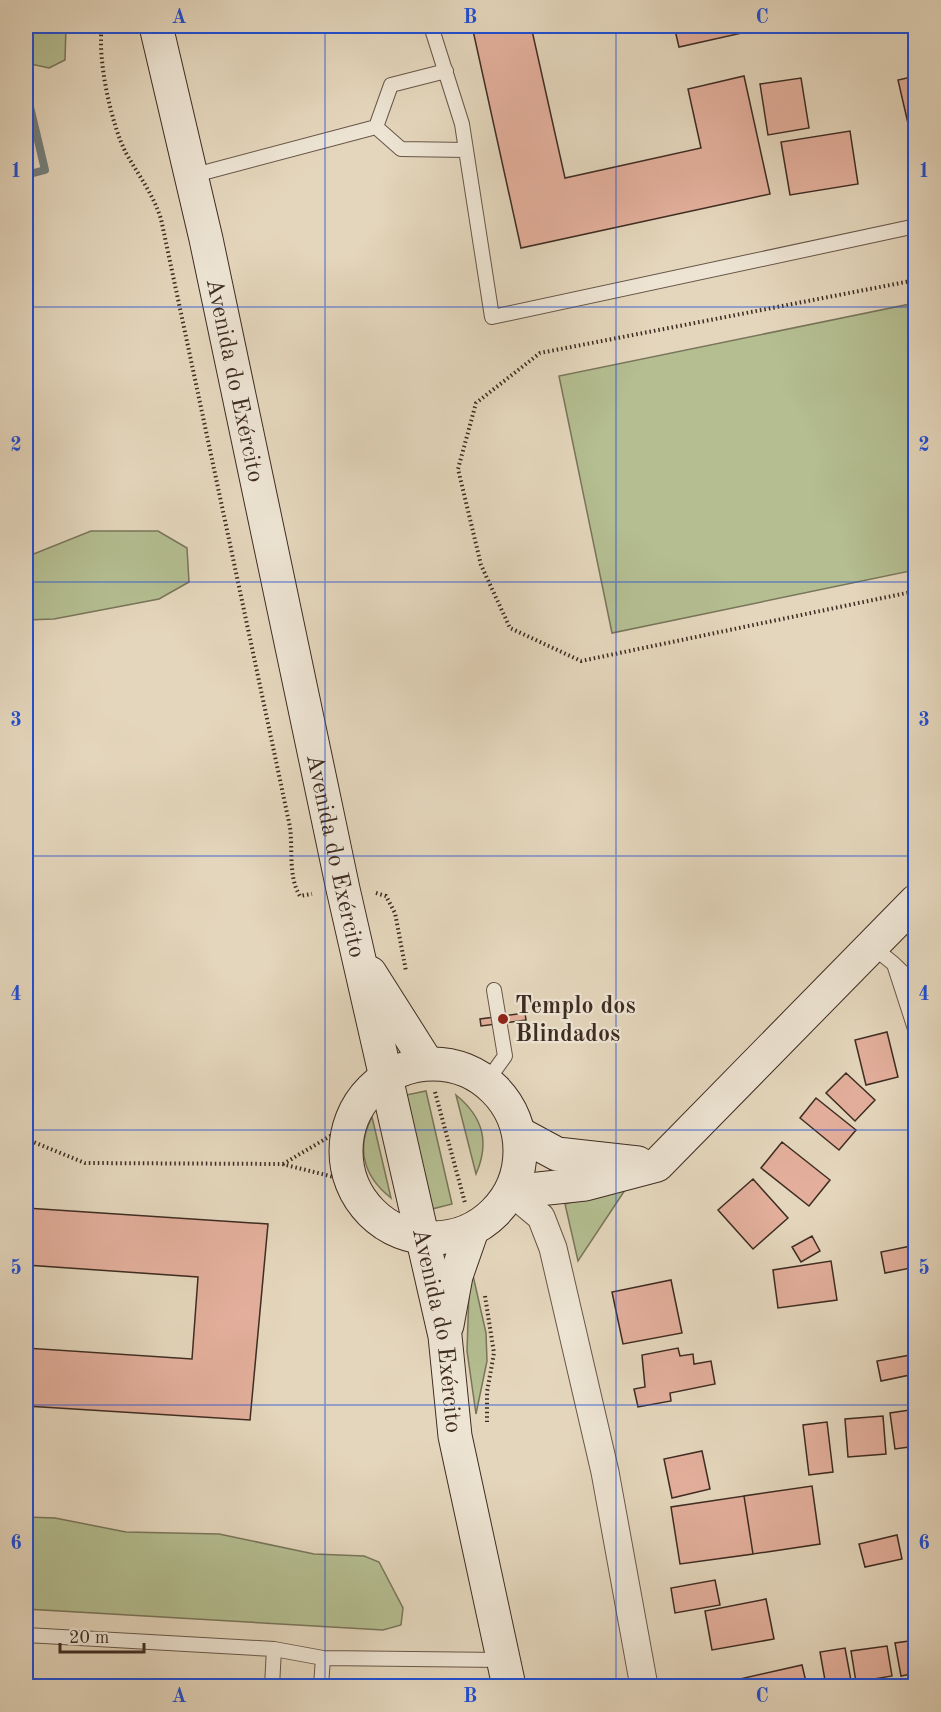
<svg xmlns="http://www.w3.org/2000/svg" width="941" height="1712" viewBox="0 0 941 1712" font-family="'Old Standard TT',serif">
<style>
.green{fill:#b4be91;stroke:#79755a;stroke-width:1.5}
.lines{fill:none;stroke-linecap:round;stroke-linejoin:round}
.stream{stroke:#747f7d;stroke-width:8}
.building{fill:#e3af9c;stroke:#3e2c22;stroke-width:1.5}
.lane-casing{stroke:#685648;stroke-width:16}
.street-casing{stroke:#685648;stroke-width:29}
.secondary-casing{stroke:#3e2c22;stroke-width:35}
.path{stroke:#3e2c22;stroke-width:4;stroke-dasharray:1.5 3;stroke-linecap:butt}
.lane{stroke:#ede4d3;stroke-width:14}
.street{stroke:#ede4d3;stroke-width:27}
.secondary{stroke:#ede4d3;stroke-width:33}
.grid{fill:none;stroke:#1d4ed8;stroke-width:1.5;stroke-opacity:0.55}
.poi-dot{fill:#8f2418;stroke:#ede4d3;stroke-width:2}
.labels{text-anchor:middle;stroke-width:4.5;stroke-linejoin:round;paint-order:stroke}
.street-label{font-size:24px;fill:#3e2c22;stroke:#ede4d3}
.poi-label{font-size:24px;font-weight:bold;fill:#3e2c22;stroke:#ede4d3;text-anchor:start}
.neatline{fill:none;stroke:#1d4ed8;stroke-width:2}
.grid-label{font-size:20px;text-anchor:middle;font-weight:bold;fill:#1d4ed8}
</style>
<rect width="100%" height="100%" fill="#e4d6bc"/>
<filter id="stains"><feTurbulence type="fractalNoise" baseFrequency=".00333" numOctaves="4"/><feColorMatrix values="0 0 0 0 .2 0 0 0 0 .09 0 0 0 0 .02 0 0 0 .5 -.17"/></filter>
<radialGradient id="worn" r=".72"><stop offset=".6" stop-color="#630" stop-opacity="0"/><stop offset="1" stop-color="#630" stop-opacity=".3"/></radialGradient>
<path class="green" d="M 26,26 L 66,26 L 65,60 L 49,68 L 26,63 Z
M 915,303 L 915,570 L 612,633 L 559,376 Z
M 91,531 L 158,531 L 187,548 L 189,582 L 159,599 L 54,619 L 26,620 L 26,557 Z
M 426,1091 L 452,1204 L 432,1209 L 406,1095 Z
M 456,1095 C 483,1117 490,1142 476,1174 Z
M 372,1117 L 391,1198 C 363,1176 356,1148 372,1117 Z
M 627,1187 L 578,1261 L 565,1204 Z
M 470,1262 L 486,1333 L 487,1361 L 476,1414 L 467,1351 Z
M 26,1517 L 55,1518 L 126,1532 L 219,1534 L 314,1554 L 364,1556 L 379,1562 L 403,1608 L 401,1625 L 383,1630 L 26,1609 Z"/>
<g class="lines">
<path class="stream" d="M 26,90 L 45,170 L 26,175"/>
</g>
<path class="building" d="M 472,26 L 531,26 L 565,178 L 701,148 L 688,89 L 744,76 L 770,194 L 521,248 Z
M 674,26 L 741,26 L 742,33 L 679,47 Z
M 916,76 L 916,158 L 898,80 Z
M 801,78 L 809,128 L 768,135 L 760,84 Z
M 850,131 L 858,184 L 790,195 L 781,142 Z
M 525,1013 L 526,1020 L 481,1026 L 480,1019 Z
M 887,1032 L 898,1077 L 866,1085 L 855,1040 Z
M 846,1073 L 875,1100 L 855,1121 L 826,1093 Z
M 816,1098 L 856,1130 L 839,1150 L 800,1118 Z
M 782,1142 L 830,1180 L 809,1206 L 761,1168 Z
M 753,1179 L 788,1218 L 753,1249 L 718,1210 Z
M 26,1208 L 268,1224 L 250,1420 L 26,1406 L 26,1348 L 192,1359 L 198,1277 L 26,1265 Z
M 812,1236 L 820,1251 L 801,1262 L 792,1247 Z
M 916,1245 L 916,1267 L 885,1273 L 881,1252 Z
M 831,1261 L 837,1300 L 778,1308 L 773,1270 Z
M 671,1280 L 682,1333 L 623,1344 L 612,1292 Z
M 678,1348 L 680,1356 L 693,1354 L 694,1364 L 711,1361 L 715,1384 L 670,1393 L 671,1401 L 638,1407 L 634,1389 L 645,1387 L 642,1355 Z
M 916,1354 L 916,1384 L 912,1385 L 910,1375 L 881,1381 L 877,1361 Z
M 916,1409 L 916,1446 L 895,1449 L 890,1413 Z
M 883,1416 L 886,1454 L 848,1457 L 845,1419 Z
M 827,1422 L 833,1472 L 809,1475 L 803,1425 Z
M 702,1451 L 710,1489 L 672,1498 L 664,1459 Z
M 812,1486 L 820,1544 L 753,1554 L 744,1496 Z
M 744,1496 L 753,1554 L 680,1564 L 671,1507 Z
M 897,1535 L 902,1559 L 865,1567 L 859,1544 Z
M 715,1580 L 720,1605 L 675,1613 L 671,1588 Z
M 766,1599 L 774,1639 L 712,1650 L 705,1611 Z
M 916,1640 L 916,1673 L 901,1676 L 895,1643 Z
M 887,1646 L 892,1676 L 856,1682 L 851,1651 Z
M 845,1648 L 852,1686 L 826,1686 L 820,1652 Z
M 802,1665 L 807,1686 L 719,1686 L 718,1684 Z"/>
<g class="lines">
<g class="lane-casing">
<path id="lane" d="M 431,26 L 462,124 L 492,317 L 916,226
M 376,127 L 391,85 L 446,71
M 191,176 L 376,127 L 401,149 L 466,150
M 873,947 L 894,964 L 916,1032
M 895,965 L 916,985
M 487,1081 L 505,1056 L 494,990
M 26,1635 L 274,1649 L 323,1658 L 501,1660
M 272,1686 L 274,1649
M 321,1686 L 323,1658"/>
</g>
<g class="street-casing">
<path id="street" d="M 511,1192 L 541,1217 L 553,1248 L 605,1472 L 644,1686"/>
</g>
<g class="secondary-casing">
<g id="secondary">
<path id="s1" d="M 156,26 L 206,239 L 343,889 L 445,1336 L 455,1436 L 509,1686"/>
<path d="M 370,973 L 427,1063"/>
<circle cx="433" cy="1151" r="87"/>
<path d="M 520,1134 L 557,1154 L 638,1163"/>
<path d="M 511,1192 L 585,1184 L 657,1165 L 916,901"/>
<path d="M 447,1325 L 456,1276 L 472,1230"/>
</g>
</g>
<path class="path" d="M 102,26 C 97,58 111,124 126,153 C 139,176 153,194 161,219 L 290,827 C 293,849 288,877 300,896 L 312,894
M 916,280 L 540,353 L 476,403 L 458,469 L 481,565 L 510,628 L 581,661 L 916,591
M 376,893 L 386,896 L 395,913 L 406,971
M 435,1092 L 465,1203
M 26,1139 L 85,1163 L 282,1164 L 350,1181
M 283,1164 L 349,1125
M 485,1296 L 494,1353 L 487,1392 L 487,1422"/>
<use href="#lane" class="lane"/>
<use href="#street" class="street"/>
<use href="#secondary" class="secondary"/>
</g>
<path class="grid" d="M 325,26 L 325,1686M 616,26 L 616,1686M 26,307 L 916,307M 26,582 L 916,582M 26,856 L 916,856M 26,1130 L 916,1130M 26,1405 L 916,1405"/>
<circle class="poi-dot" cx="503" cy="1019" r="6"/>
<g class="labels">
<g class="street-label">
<text dy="8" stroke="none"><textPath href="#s1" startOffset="363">Avenida do Exército</textPath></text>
<text dy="8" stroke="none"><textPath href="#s1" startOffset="849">Avenida do Exército</textPath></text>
<text dy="8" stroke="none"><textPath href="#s1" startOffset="1335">Avenida do Exército</textPath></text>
</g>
<g class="poi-label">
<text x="515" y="1013">Templo dos<tspan x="515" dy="28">Blindados</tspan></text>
</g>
</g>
<rect width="941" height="1712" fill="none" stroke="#e4d6bc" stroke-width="66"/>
<path d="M60 1643v9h84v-9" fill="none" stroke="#3e2c22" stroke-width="3"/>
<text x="69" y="1643" font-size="18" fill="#3e2c22" stroke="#ede4d3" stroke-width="4.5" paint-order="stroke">20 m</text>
<rect x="33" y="33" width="875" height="1646" class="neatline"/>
<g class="grid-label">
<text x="179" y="23">A</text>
<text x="470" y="23">B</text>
<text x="762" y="23">C</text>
<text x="16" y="177">1</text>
<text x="924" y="177">1</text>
<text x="16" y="451">2</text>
<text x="924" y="451">2</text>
<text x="16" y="726">3</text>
<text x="924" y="726">3</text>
<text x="16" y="1000">4</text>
<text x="924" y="1000">4</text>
<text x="16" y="1274">5</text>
<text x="924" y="1274">5</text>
<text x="16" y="1549">6</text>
<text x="924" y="1549">6</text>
<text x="179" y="1702">A</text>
<text x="470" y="1702">B</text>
<text x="762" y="1702">C</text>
</g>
<rect width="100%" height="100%" filter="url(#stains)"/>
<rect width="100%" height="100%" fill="url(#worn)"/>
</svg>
